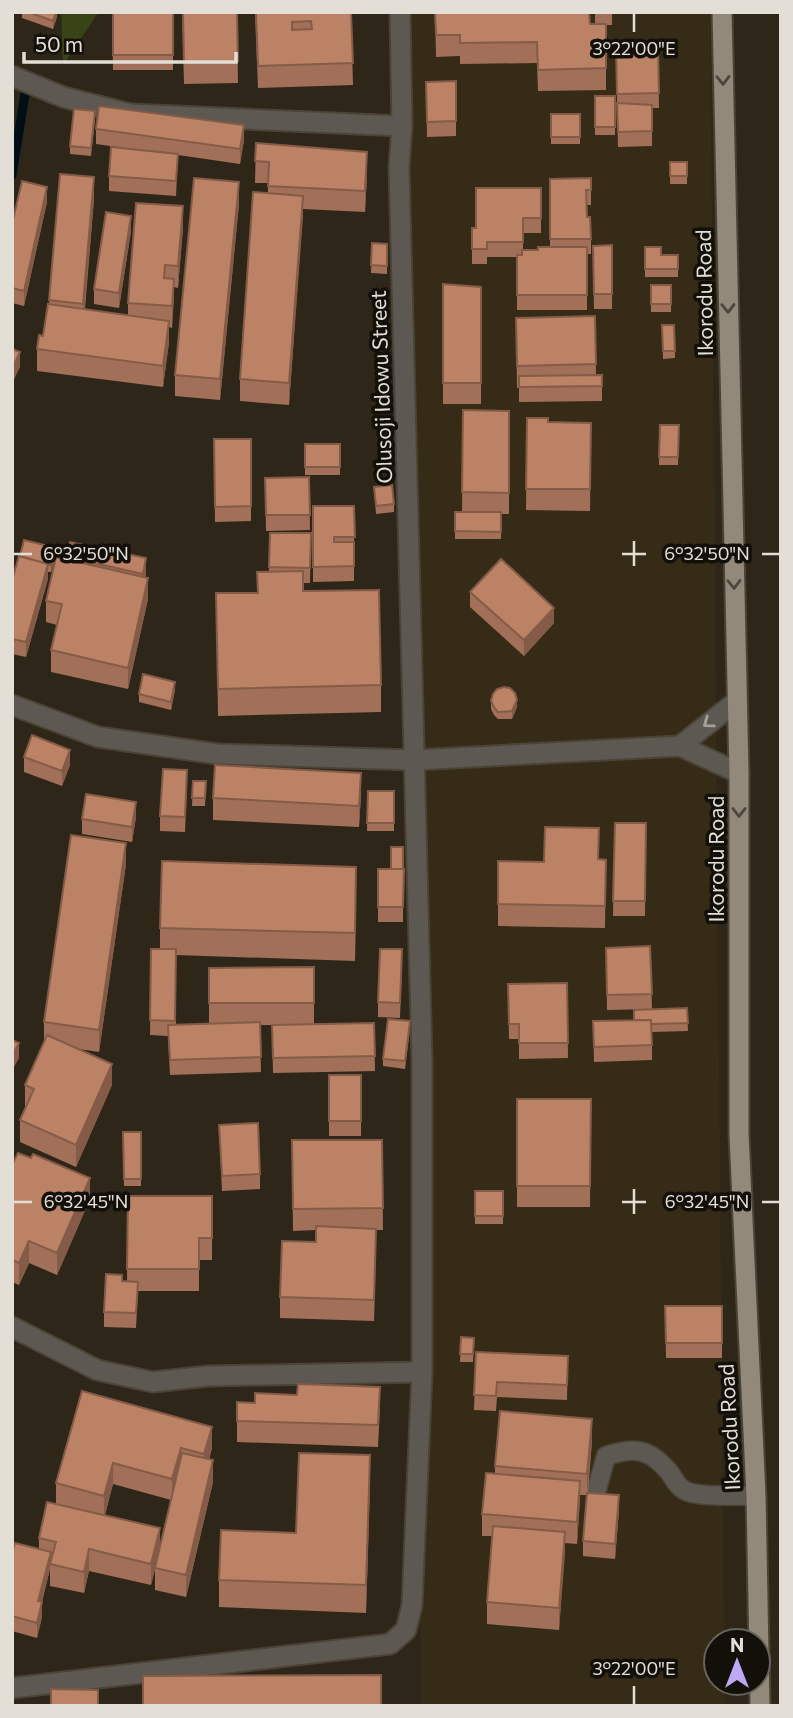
<svg xmlns="http://www.w3.org/2000/svg" width="793" height="1718" viewBox="0 0 793 1718" font-family="Commissioner,sans-serif">
<style>
.built{fill:#362b16}
.green{fill:#384415}
.lines{fill:none;stroke-linecap:round;stroke-linejoin:round}
.stream{stroke:#000e18;stroke-width:9}
.service-casing{stroke:#4b4436;stroke-width:21}
.minor-casing{stroke:#4b4436;stroke-width:23}
.tertiary-casing{stroke:#4b4436;stroke-width:23}
.primary-casing{stroke:#4b4436;stroke-width:23}
.service{stroke:#5d5952;stroke-width:18}
.minor{stroke:#5d5952;stroke-width:19}
.tertiary{stroke:#5d5952;stroke-width:19}
.primary{stroke:#92897b;stroke-width:19}
.wall{fill:#a27058;fill-rule:evenodd}
.shaded-wall{fill:#845b47}
.building{fill:#bc8266;stroke:#845b47;stroke-width:2;fill-rule:evenodd}
.oneway{stroke:#4c463c}
.oneway2{stroke:#a7a39b}
.ticks{fill:none;stroke:#e4dfd6;stroke-width:2.5}
.labels{text-anchor:middle;stroke-width:7;stroke-linejoin:round;paint-order:stroke}
.street-label{font-size:21px;fill:#e4dfd6;stroke:#131009}
.ticks-label{font-size:18px;text-anchor:middle;fill:#e4dfd6;stroke:#131009;stroke-width:7;stroke-linejoin:round;paint-order:stroke}
</style>
<rect width="100%" height="100%" fill="#2e2618"/>
<path class="built" d="M 394,12 L 710,12 L 724,1641 L 716,1641 L 716,1683 L 724,1683 L 725,1706 L 421,1706 L 416,1209 Z"/>
<path class="green" d="M 61,12 L 151,12 L 151,17 L 98,13 L 63,65 Z"/>
<g class="lines">
<path class="stream" d="M 12,175 L 25,94"/>
<g class="service-casing">
<path id="service" d="M 597,1489 L 606,1456 C 636,1446 650,1449 670,1473 C 673,1478 678,1487 684,1490 C 696,1498 740,1495 756,1496"/>
</g>
<g class="minor-casing">
<path id="minor" d="M 12,76 L 63,97 L 130,114 L 402,126
M 12,1327 L 97,1370 L 153,1382 L 208,1376 L 422,1372
M 12,1688 L 390,1644 L 406,1630 L 412,1605 L 422,1372 L 422,1062 L 399,167 L 402,126 L 400,12"/>
</g>
<g class="tertiary-casing">
<path id="tertiary" d="M 12,705 L 98,737 L 217,754 L 415,760 L 680,746 L 739,773
M 680,746 L 737,701"/>
</g>
<g class="primary-casing">
<path id="primary" d="M 722,12 L 739,773 L 739,1135 L 756,1496 L 760,1706"/>
</g>
<use href="#service" class="service"/>
<use href="#minor" class="minor"/>
<use href="#tertiary" class="tertiary"/>
<use href="#primary" class="primary"/>
</g>
<path class="wall" d="M 22,12 L 57,12 L 57,17 L 53,29 L 22,18 Z
M 112,12 L 173,12 L 173,70 L 113,70 Z
M 182,12 L 237,12 L 238,83 L 184,84 Z
M 255,12 L 351,12 L 353,85 L 258,88 Z
M 435,12 L 590,24 L 595,24 L 595,12 L 612,12 L 612,25 L 606,25 L 606,90 L 538,91 L 537,63 L 460,64 L 460,56 L 436,57 Z
M 658,46 L 659,108 L 652,108 L 652,146 L 618,147 L 616,47 Z
M 456,81 L 456,136 L 427,137 L 426,82 Z
M 595,96 L 615,96 L 615,135 L 595,135 Z
M 551,114 L 580,114 L 580,144 L 551,144 Z
M 95,119 L 91,156 L 70,154 L 70,146 Z
M 96,129 L 244,140 L 240,164 L 178,155 L 176,196 L 109,191 L 109,176 L 146,151 L 96,144 Z
M 256,143 L 367,174 L 365,212 L 303,209 L 289,405 L 240,401 L 240,379 L 268,193 L 268,183 L 255,183 Z
M 670,162 L 687,162 L 687,184 L 670,184 Z
M 60,174 L 94,199 L 85,309 L 128,315 L 128,303 L 183,228 L 178,288 L 174,287 L 172,328 L 169,327 L 169,342 L 163,387 L 37,371 L 37,349 L 43,336 L 49,304 Z
M 591,178 L 591,205 L 587,205 L 587,217 L 591,239 L 591,254 L 587,254 L 587,310 L 517,310 L 517,257 L 487,257 L 487,264 L 472,264 L 472,228 L 476,228 L 541,188 L 541,233 L 523,233 L 523,250 L 538,250 L 550,247 L 550,179 Z
M 47,202 L 24,306 L 12,303 L 12,224 Z
M 239,204 L 220,400 L 175,396 L 175,375 Z
M 131,231 L 119,308 L 94,304 L 94,289 Z
M 372,243 L 387,244 L 387,274 L 371,273 Z
M 612,245 L 612,309 L 594,309 L 593,246 Z
M 645,247 L 661,255 L 678,255 L 678,277 L 645,277 Z
M 443,284 L 481,287 L 481,404 L 443,404 Z
M 651,285 L 671,285 L 671,312 L 651,312 Z
M 595,316 L 596,375 L 602,375 L 602,401 L 519,402 L 519,388 L 517,388 L 516,318 Z
M 662,325 L 674,325 L 675,358 L 663,359 Z
M 463,410 L 509,411 L 509,514 L 501,514 L 501,539 L 455,539 L 455,512 L 462,512 Z
M 527,418 L 548,422 L 591,423 L 590,511 L 526,510 Z
M 660,425 L 679,425 L 678,465 L 659,465 Z
M 214,439 L 251,439 L 251,521 L 215,522 Z
M 305,444 L 340,444 L 340,475 L 305,475 Z
M 309,477 L 310,530 L 266,531 L 265,478 Z
M 374,487 L 394,504 L 394,512 L 376,514 Z
M 313,506 L 354,506 L 354,581 L 313,582 Z
M 270,533 L 311,533 L 310,583 L 303,583 L 303,591 L 381,685 L 381,712 L 218,716 L 216,593 L 257,593 L 269,572 Z
M 56,557 L 67,559 L 67,557 L 146,573 L 145,577 L 148,599 L 128,689 L 51,672 L 51,650 L 57,625 L 46,622 L 46,601 L 55,559 L 51,572 L 48,572 L 48,579 L 26,657 L 12,654 L 12,580 Z
M 470,592 L 554,623 L 524,656 L 470,607 Z
M 175,690 L 171,710 L 139,702 L 139,694 Z
M 491,701 L 517,707 L 512,719 L 498,719 L 494,715 L 491,709 Z
M 24,757 L 70,765 L 62,786 L 24,772 Z
M 193,781 L 206,781 L 205,806 L 192,806 Z
M 187,785 L 185,832 L 160,831 L 160,816 Z
M 368,791 L 394,791 L 394,831 L 367,831 Z
M 361,795 L 359,827 L 213,820 L 213,798 Z
M 136,817 L 132,842 L 82,834 L 82,819 Z
M 615,823 L 646,823 L 645,916 L 613,916 Z
M 403,847 L 403,922 L 378,922 L 378,869 L 391,869 Z
M 599,859 L 606,860 L 605,928 L 498,926 L 498,861 L 544,862 Z
M 126,864 L 99,1052 L 79,1049 L 112,1085 L 76,1167 L 20,1142 L 20,1120 L 25,1107 L 25,1085 L 44,1041 L 44,1022 Z
M 356,894 L 355,961 L 176,955 L 176,1025 L 209,1024 L 209,968 L 314,967 L 314,1024 L 374,1023 L 375,1071 L 273,1073 L 272,1025 L 307,1025 L 260,1025 L 261,1072 L 170,1075 L 168,1036 L 150,1035 L 151,949 L 160,949 L 160,928 Z
M 650,946 L 652,1009 L 607,1010 L 606,948 Z
M 402,964 L 400,1018 L 378,1017 L 378,1002 Z
M 567,983 L 568,1058 L 519,1059 L 519,1039 L 509,1039 L 508,984 Z
M 687,1008 L 688,1031 L 652,1032 L 652,1060 L 594,1062 L 593,1021 L 634,1020 Z
M 410,1029 L 405,1069 L 383,1066 L 383,1059 Z
M 329,1075 L 361,1075 L 361,1136 L 329,1136 Z
M 517,1099 L 591,1099 L 590,1207 L 517,1207 Z
M 219,1125 L 260,1174 L 260,1189 L 222,1191 Z
M 123,1132 L 141,1132 L 141,1186 L 124,1186 Z
M 292,1140 L 382,1140 L 383,1230 L 376,1230 L 374,1321 L 280,1318 L 280,1297 L 316,1242 L 316,1230 L 293,1231 Z
M 12,1165 L 90,1199 L 57,1275 L 29,1263 L 19,1285 L 12,1282 Z
M 475,1191 L 503,1191 L 503,1224 L 475,1224 Z
M 128,1196 L 212,1196 L 212,1260 L 199,1260 L 199,1291 L 138,1291 L 136,1328 L 104,1327 L 104,1312 L 122,1281 L 127,1282 Z
M 665,1306 L 722,1306 L 722,1358 L 666,1358 Z
M 461,1337 L 474,1338 L 473,1362 L 460,1362 Z
M 476,1352 L 568,1356 L 567,1400 L 497,1397 L 496,1411 L 474,1410 Z
M 82,1391 L 212,1448 L 209,1460 L 213,1482 L 186,1597 L 155,1590 L 155,1569 L 151,1585 L 89,1571 L 84,1593 L 50,1586 L 50,1569 L 42,1602 L 42,1617 L 37,1638 L 12,1631 L 12,1553 L 39,1549 L 39,1538 L 56,1504 L 56,1483 ZM 113,1484 L 171,1500 L 160,1548 L 105,1515 Z
M 237,1402 L 380,1408 L 378,1447 L 237,1442 Z
M 592,1441 L 588,1493 L 619,1510 L 615,1559 L 583,1556 L 583,1541 L 587,1495 L 580,1495 L 577,1544 L 565,1543 L 559,1630 L 487,1624 L 487,1602 L 492,1536 L 482,1536 L 482,1514 L 495,1474 L 495,1466 Z
M 370,1482 L 366,1613 L 219,1607 L 219,1580 L 296,1533 Z"/>
<path class="shaded-wall" d="M 56,12 L 57,12 L 57,17 L 53,29 L 53,21 Z
M 244,125 L 244,140 L 240,164 L 240,149 Z
M 367,152 L 367,174 L 365,212 L 365,191 Z
M 94,177 L 94,199 L 83,325 L 83,304 Z
M 239,182 L 239,204 L 220,400 L 220,379 Z
M 47,187 L 47,202 L 24,306 L 24,291 Z
M 303,196 L 303,217 L 289,405 L 289,383 Z
M 183,206 L 183,228 L 178,288 L 178,266 Z
M 131,216 L 131,231 L 119,308 L 119,293 Z
M 174,279 L 174,300 L 172,328 L 172,306 Z
M 169,321 L 169,342 L 163,387 L 163,366 Z
M 20,352 L 20,367 L 12,384 L 12,369 Z
M 56,548 L 56,556 L 51,572 L 51,565 Z
M 146,558 L 146,573 L 143,589 L 143,574 Z
M 48,564 L 48,579 L 26,657 L 26,642 Z
M 148,578 L 148,599 L 128,689 L 128,668 Z
M 554,608 L 554,623 L 524,656 L 524,640 Z
M 175,682 L 175,690 L 171,710 L 171,702 Z
M 517,700 L 517,707 L 512,719 L 512,711 Z
M 70,750 L 70,765 L 62,786 L 62,771 Z
M 361,773 L 361,795 L 359,827 L 359,806 Z
M 136,802 L 136,817 L 132,842 L 132,827 Z
M 126,843 L 126,864 L 99,1052 L 99,1030 Z
M 356,867 L 356,894 L 355,961 L 355,933 Z
M 19,1043 L 19,1058 L 12,1071 L 12,1056 Z
M 112,1064 L 112,1085 L 76,1167 L 76,1145 Z
M 90,1178 L 90,1199 L 57,1275 L 57,1253 Z
M 376,1229 L 376,1250 L 374,1321 L 374,1300 Z
M 29,1241 L 29,1263 L 19,1285 L 19,1263 Z
M 592,1419 L 592,1441 L 587,1495 L 587,1474 Z
M 212,1427 L 212,1448 L 204,1476 L 204,1454 Z
M 181,1448 L 181,1470 L 172,1500 L 172,1479 Z
M 370,1455 L 370,1482 L 366,1613 L 366,1585 Z
M 213,1460 L 213,1482 L 186,1597 L 186,1575 Z
M 113,1463 L 113,1484 L 104,1518 L 104,1496 Z
M 580,1481 L 580,1503 L 577,1544 L 577,1522 Z
M 619,1495 L 619,1510 L 615,1559 L 615,1544 Z
M 160,1528 L 160,1550 L 151,1585 L 151,1564 Z
M 565,1532 L 565,1554 L 559,1630 L 559,1608 Z
M 89,1549 L 89,1571 L 84,1593 L 84,1572 Z
M 51,1552 L 50,1569 L 38,1616 L 38,1601 Z
M 42,1602 L 42,1617 L 37,1638 L 37,1623 Z"/>
<path class="building" d="M 28,12 L 56,12 L 53,21 Z
M 113,12 L 173,12 L 173,55 L 113,55 Z
M 183,12 L 237,12 L 238,61 L 184,62 Z
M 256,12 L 351,12 L 353,63 L 258,66 ZM 311,21 L 312,29 L 292,30 L 292,22 Z
M 435,12 L 589,12 L 590,24 L 606,24 L 606,68 L 538,70 L 537,42 L 460,43 L 460,35 L 436,35 Z
M 658,46 L 659,93 L 617,94 L 616,47 Z
M 456,81 L 456,121 L 427,122 L 426,82 Z
M 595,96 L 615,96 L 615,127 L 595,127 Z
M 617,103 L 652,105 L 652,131 L 618,132 Z
M 99,106 L 244,125 L 240,149 L 96,129 Z
M 74,109 L 95,111 L 91,148 L 70,146 Z
M 551,114 L 580,114 L 580,137 L 551,137 Z
M 256,143 L 367,152 L 365,191 L 268,186 L 269,162 L 255,161 Z
M 111,147 L 178,154 L 176,181 L 109,176 Z
M 670,162 L 687,162 L 687,176 L 670,176 Z
M 60,174 L 94,177 L 83,304 L 49,300 Z
M 194,178 L 239,182 L 220,379 L 175,375 Z
M 591,178 L 591,190 L 586,190 L 587,217 L 590,217 L 591,239 L 550,239 L 550,179 Z
M 22,181 L 47,187 L 24,291 L 12,288 L 12,224 Z
M 476,188 L 541,188 L 541,218 L 523,218 L 523,242 L 487,242 L 487,249 L 472,249 L 472,228 L 476,228 Z
M 253,192 L 303,196 L 289,383 L 240,379 Z
M 136,203 L 183,206 L 178,266 L 165,265 L 164,278 L 174,279 L 172,306 L 128,303 Z
M 106,212 L 131,216 L 119,293 L 94,289 Z
M 372,243 L 387,244 L 387,266 L 371,265 Z
M 612,245 L 612,294 L 594,294 L 593,246 Z
M 538,247 L 587,247 L 587,295 L 517,295 L 517,255 L 522,255 L 522,250 L 538,250 Z
M 645,247 L 661,247 L 661,255 L 678,255 L 678,269 L 645,269 Z
M 443,284 L 481,287 L 481,383 L 443,383 Z
M 651,285 L 671,285 L 671,304 L 651,304 Z
M 48,304 L 169,321 L 163,366 L 37,349 L 39,335 L 43,336 Z
M 595,316 L 596,364 L 517,366 L 516,318 Z
M 662,325 L 674,325 L 675,351 L 663,351 Z
M 12,349 L 20,352 L 12,369 Z
M 602,375 L 602,386 L 519,387 L 519,376 Z
M 463,410 L 509,411 L 509,493 L 462,492 Z
M 527,418 L 548,418 L 548,422 L 591,423 L 590,489 L 526,489 Z
M 660,425 L 679,425 L 678,457 L 659,457 Z
M 214,439 L 251,439 L 251,506 L 215,507 Z
M 305,444 L 340,444 L 340,467 L 305,467 Z
M 309,477 L 310,515 L 266,515 L 265,478 Z
M 392,485 L 394,504 L 376,506 L 374,487 Z
M 313,506 L 354,506 L 355,537 L 334,537 L 334,542 L 354,542 L 354,566 L 313,567 Z
M 455,512 L 501,512 L 501,532 L 455,531 Z
M 270,533 L 311,533 L 310,568 L 269,567 Z
M 24,540 L 56,548 L 51,565 L 20,556 Z
M 70,542 L 146,558 L 143,574 L 67,557 Z
M 19,556 L 48,564 L 26,642 L 12,639 L 12,580 Z
M 56,557 L 148,578 L 128,668 L 51,650 L 62,604 L 46,601 Z
M 501,559 L 554,608 L 524,640 L 470,592 Z
M 303,571 L 303,591 L 379,590 L 381,685 L 218,689 L 216,593 L 258,593 L 257,572 Z
M 143,674 L 175,682 L 171,702 L 139,694 Z
M 504,687 L 510,688 L 515,693 L 517,700 L 512,711 L 498,712 L 494,707 L 491,701 L 493,694 L 497,689 Z
M 32,735 L 70,750 L 62,771 L 24,757 Z
M 215,765 L 361,773 L 359,806 L 213,798 Z
M 163,769 L 187,770 L 185,817 L 160,816 Z
M 193,781 L 206,781 L 205,798 L 192,798 Z
M 368,791 L 394,791 L 394,823 L 367,823 Z
M 86,794 L 136,802 L 132,827 L 82,819 Z
M 615,823 L 646,823 L 645,901 L 613,901 Z
M 545,827 L 599,828 L 598,859 L 606,860 L 605,906 L 498,904 L 498,861 L 544,862 Z
M 71,835 L 126,843 L 99,1030 L 44,1022 Z
M 391,847 L 403,847 L 403,869 L 391,869 Z
M 162,861 L 356,867 L 355,933 L 160,928 Z
M 378,869 L 404,869 L 403,907 L 378,907 Z
M 650,946 L 652,994 L 607,995 L 606,948 Z
M 151,949 L 176,949 L 175,1021 L 150,1020 Z
M 380,949 L 402,949 L 400,1003 L 378,1002 Z
M 314,967 L 314,1003 L 209,1003 L 209,968 Z
M 567,983 L 568,1043 L 519,1043 L 519,1024 L 509,1024 L 508,984 Z
M 687,1008 L 688,1023 L 651,1024 L 651,1020 L 634,1020 L 634,1010 Z
M 388,1019 L 410,1021 L 405,1061 L 383,1059 Z
M 651,1020 L 652,1045 L 594,1047 L 593,1021 Z
M 260,1022 L 261,1057 L 170,1060 L 168,1025 Z
M 374,1023 L 375,1056 L 273,1058 L 272,1025 Z
M 47,1035 L 112,1064 L 76,1145 L 20,1120 L 34,1089 L 25,1085 Z
M 12,1040 L 19,1043 L 12,1056 Z
M 329,1075 L 361,1075 L 361,1121 L 329,1121 Z
M 517,1099 L 591,1099 L 590,1186 L 517,1186 Z
M 258,1123 L 260,1174 L 222,1176 L 219,1125 Z
M 123,1132 L 141,1132 L 141,1179 L 124,1179 Z
M 292,1140 L 382,1140 L 383,1208 L 293,1209 Z
M 18,1153 L 31,1158 L 33,1154 L 90,1178 L 57,1253 L 29,1241 L 19,1263 L 12,1260 L 12,1165 Z
M 475,1191 L 503,1191 L 503,1216 L 475,1216 Z
M 128,1196 L 212,1196 L 212,1238 L 199,1238 L 199,1269 L 127,1269 Z
M 316,1226 L 376,1229 L 374,1300 L 280,1297 L 282,1241 L 316,1242 Z
M 106,1274 L 122,1275 L 122,1281 L 138,1282 L 136,1313 L 104,1312 Z
M 665,1306 L 722,1306 L 722,1343 L 666,1343 Z
M 461,1337 L 474,1338 L 473,1354 L 460,1354 Z
M 476,1352 L 568,1356 L 567,1385 L 497,1382 L 496,1396 L 474,1395 Z
M 298,1384 L 380,1387 L 378,1425 L 237,1421 L 237,1402 L 255,1403 L 255,1393 L 297,1395 Z
M 82,1391 L 212,1427 L 204,1454 L 181,1448 L 172,1479 L 113,1463 L 104,1496 L 56,1483 Z
M 500,1411 L 592,1419 L 587,1474 L 495,1466 Z
M 182,1453 L 213,1460 L 186,1575 L 155,1568 Z
M 299,1453 L 370,1455 L 366,1585 L 219,1580 L 221,1530 L 296,1533 Z
M 486,1473 L 580,1481 L 577,1522 L 482,1514 Z
M 587,1493 L 619,1495 L 615,1544 L 583,1541 Z
M 47,1502 L 160,1528 L 151,1564 L 89,1549 L 84,1572 L 50,1564 L 56,1542 L 39,1538 Z
M 493,1526 L 565,1532 L 559,1608 L 487,1602 Z
M 15,1543 L 51,1552 L 38,1601 L 42,1602 L 37,1623 L 12,1616 L 12,1553 Z
M 381,1675 L 381,1706 L 143,1706 L 143,1676 Z
M 51,1689 L 98,1690 L 98,1706 L 51,1706 Z"/>
<defs><path id="oneway-chevron" d="M-2-3.5L2.5 0L-2 3.5" fill="none" stroke-width="1.6" stroke-linecap="round" stroke-linejoin="round" transform="scale(1.75)"/></defs>
<g class="oneway">
<use href="#oneway-chevron" transform="translate(723 80) rotate(89)"/>
<use href="#oneway-chevron" transform="translate(728 308) rotate(89)"/>
<use href="#oneway-chevron" transform="translate(734 584) rotate(89)"/>
<use href="#oneway-chevron" transform="translate(739 812) rotate(90)"/>
</g>
<use class="oneway2" href="#oneway-chevron" transform="translate(708 723) rotate(144)"/>
<path class="ticks" d="M 634,14 L 634,32M 634,541 L 634,566M 14,554 L 32,554M 622,554 L 646,554M 762,554 L 779,554M 634,1189 L 634,1214M 14,1202 L 32,1202M 622,1202 L 646,1202M 762,1202 L 779,1202M 634,1686 L 634,1704"/>
<g class="labels">
<g class="street-label">
<text transform="translate(705 293) rotate(-91)" y="7">Ikorodu Road</text>
<text transform="translate(382 387) rotate(-92)" y="7">Olusoji Idowu Street</text>
<text transform="translate(717 859) rotate(-90)" y="7">Ikorodu Road</text>
<text transform="translate(730 1427) rotate(-93)" y="7">Ikorodu Road</text>
</g>
</g>
<g class="ticks-label">
<text x="634" y="55">3°22'00"E</text>
<text x="86" y="560">6°32'50"N</text>
<text x="707" y="560">6°32'50"N</text>
<text x="86" y="1208">6°32'45"N</text>
<text x="707" y="1208">6°32'45"N</text>
<text x="634" y="1675">3°22'00"E</text>
</g>
<rect width="793" height="1718" fill="none" stroke="#e4dfd6" stroke-width="28"/>
<g transform="translate(737 1662)"><circle r="33" fill="#131009" stroke="#67635b" stroke-width="2"/>
<path d="M0-5L12 26L0 18L-12 26Z" fill="#bea9f5"/>
<text y="-10" font-size="19" font-weight="bold" text-anchor="middle" fill="#e4dfd6">N</text>
</g>
<path d="M24 52v10h212v-10" fill="none" stroke="#e4dfd6" stroke-width="3.5"/>
<text x="35" y="52" font-size="21" fill="#e4dfd6" stroke="#131009" stroke-width="5" paint-order="stroke">50 m</text>
</svg>
